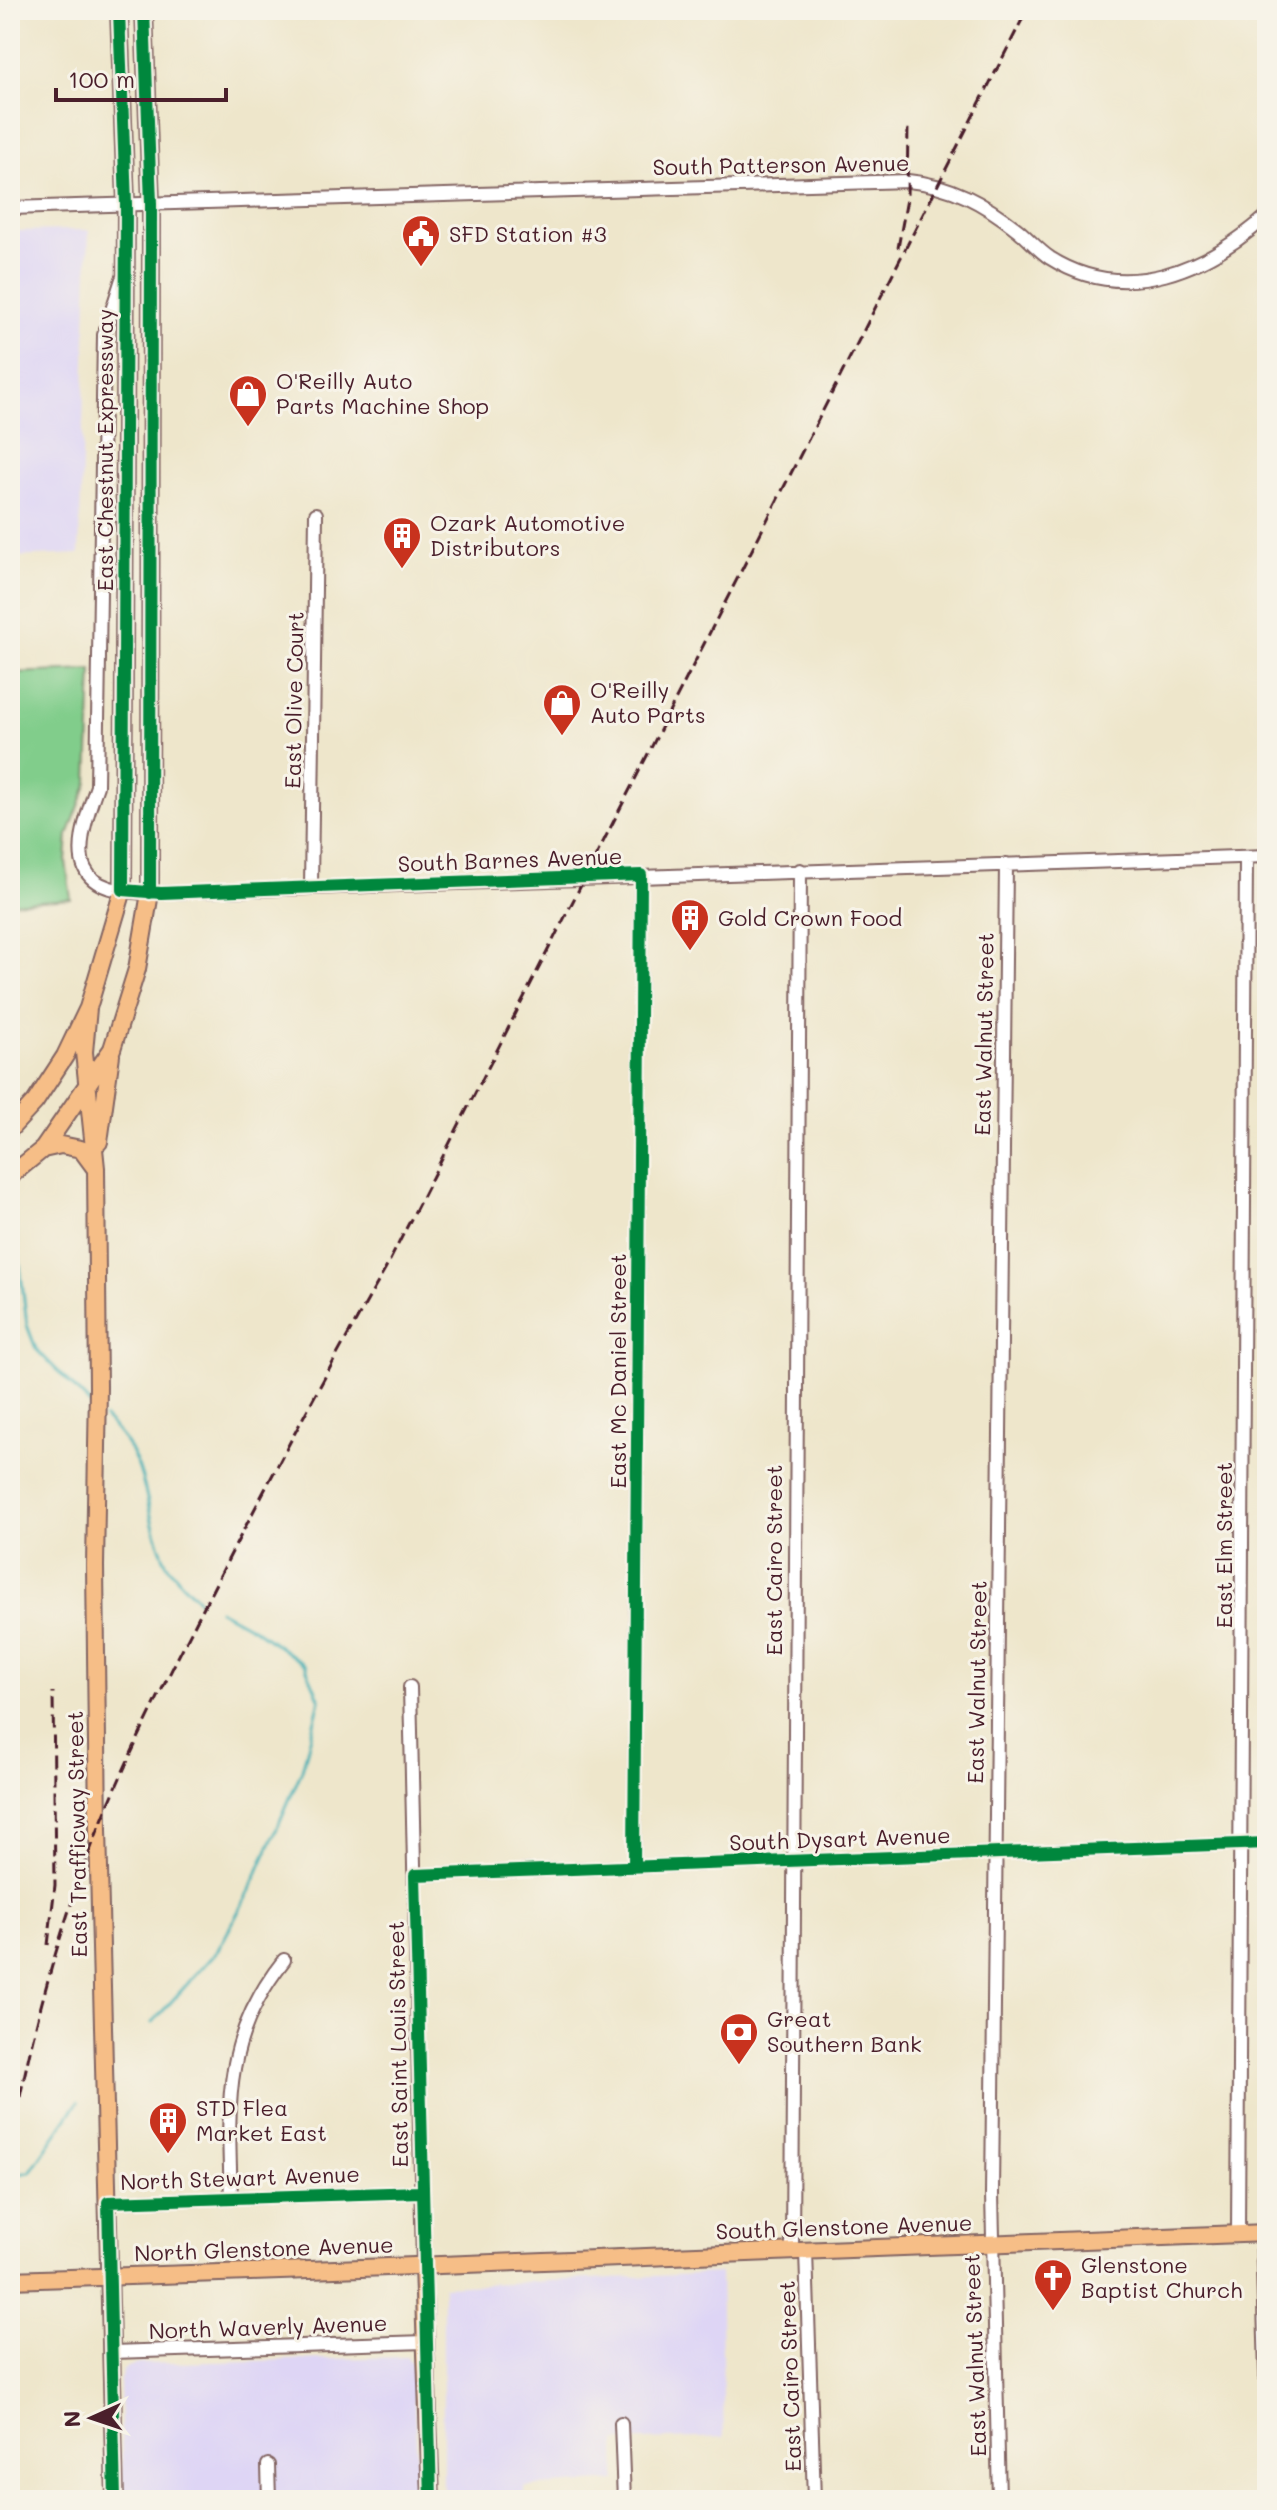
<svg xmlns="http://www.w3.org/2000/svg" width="1277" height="2510" viewBox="0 0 1277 2510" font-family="Mali,sans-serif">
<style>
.built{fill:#ded5f5}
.green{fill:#81cd8b;stroke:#66765b;stroke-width:2}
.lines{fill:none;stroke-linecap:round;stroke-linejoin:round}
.stream{stroke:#3caeb4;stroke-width:3}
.minor-casing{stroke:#836563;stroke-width:16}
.major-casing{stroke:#836563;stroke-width:20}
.minor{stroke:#fff;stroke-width:12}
.major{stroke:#f6be87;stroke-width:16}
.rail{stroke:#4a1f2b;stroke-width:3;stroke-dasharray:12 6;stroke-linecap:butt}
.major-bridge-casing{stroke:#836563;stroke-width:20;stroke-linecap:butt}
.major-bridge{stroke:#f6be87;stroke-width:16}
.cycleway-casing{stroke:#f7f3e8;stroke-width:17}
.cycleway{stroke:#00873e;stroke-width:12}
.labels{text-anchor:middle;stroke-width:6;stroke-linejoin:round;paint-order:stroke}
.street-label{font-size:22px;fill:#4a1f2b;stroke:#f7f3e8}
.poi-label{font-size:22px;fill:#4a1f2b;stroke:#f7f3e8;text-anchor:start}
</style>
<rect width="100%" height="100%" fill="#f7f3e8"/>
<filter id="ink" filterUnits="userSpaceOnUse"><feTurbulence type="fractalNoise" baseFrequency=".0125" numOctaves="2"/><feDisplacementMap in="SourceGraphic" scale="16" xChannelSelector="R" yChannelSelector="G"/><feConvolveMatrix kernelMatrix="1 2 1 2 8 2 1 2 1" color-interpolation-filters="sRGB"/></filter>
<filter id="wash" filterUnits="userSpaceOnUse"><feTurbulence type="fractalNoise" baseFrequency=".006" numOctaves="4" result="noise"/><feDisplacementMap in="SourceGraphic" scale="32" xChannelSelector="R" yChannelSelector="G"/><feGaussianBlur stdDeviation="1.8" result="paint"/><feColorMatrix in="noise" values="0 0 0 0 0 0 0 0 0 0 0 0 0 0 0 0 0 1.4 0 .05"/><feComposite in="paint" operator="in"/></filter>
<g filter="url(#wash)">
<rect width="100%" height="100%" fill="#eee6cb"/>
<path class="built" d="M 89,230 L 79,554 L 10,557 L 10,231 Z
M 720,2273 L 724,2437 L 616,2441 L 616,2481 L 524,2487 L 524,2500 L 443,2500 L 443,2286 Z
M 407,2357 L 412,2364 L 419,2500 L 123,2500 L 120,2380 L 124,2368 L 138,2364 Z"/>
<path class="green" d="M 92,670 L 88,782 L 68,835 L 66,861 L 71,899 L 10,903 L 10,673 Z"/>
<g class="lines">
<path class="stream" d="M 12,1199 L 27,1325 L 36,1349 L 93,1407
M 104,1418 C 154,1464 140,1502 164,1558 C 170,1573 188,1588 199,1601
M 152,2023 L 218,1950 L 252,1886 L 302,1770 L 320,1700 L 305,1665 L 256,1630 L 219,1610
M 10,2175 L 30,2172 L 78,2102"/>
</g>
</g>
<g filter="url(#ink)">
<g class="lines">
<g class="minor-casing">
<path id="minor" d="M 10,208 L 908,181 C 951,185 984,203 1018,230 C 1029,239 1038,250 1050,258 C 1126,306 1207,269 1267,216
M 122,279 L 104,335 L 97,786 C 70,861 70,895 161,893 L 1267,856
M 311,887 L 316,514
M 410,1687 L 423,2266
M 634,1867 L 641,875
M 415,1875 L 1267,1843
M 231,2198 C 228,2106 222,2038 284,1960
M 108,2202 L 421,2192
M 1262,2233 L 1267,2409
M 1238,2234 L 1246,857
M 806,2251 L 814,2500
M 792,2252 L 800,870
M 112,2352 L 426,2342
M 621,2423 L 624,2500
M 268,2465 L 269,2500
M 999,2500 L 992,2194 L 1006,864"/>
</g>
<g class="major-casing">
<path id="major" d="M 88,1008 L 84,1052 L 96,1168 L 98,1387 L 95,1566 L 98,1829 L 115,2500
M 10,1129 L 35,1102 L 65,1056 L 88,1008 L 123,890 L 126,204 L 119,10
M 99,1142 L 111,1055
M 43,1149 L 61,1145 L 81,1149 L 95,1168
M 10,1176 L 43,1149 L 112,1049 L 137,969 L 150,893 L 151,204 L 144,10
M 423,2266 L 431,2500
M 309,2270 L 1267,2233"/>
</g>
<use href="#minor" class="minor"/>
<use href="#major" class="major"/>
<path class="rail" d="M 898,248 L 907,199 L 908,125
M 48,1945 L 55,1885 L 53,1692
M 10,2150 C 29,2041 57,1934 98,1830 C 136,1735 185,1644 232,1552 C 282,1457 331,1363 385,1270 L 1027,10"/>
<g class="major-bridge-casing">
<path id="major-bridge" d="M 10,2280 L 309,2270"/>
</g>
<use href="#major-bridge" class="major-bridge"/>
<g class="cycleway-casing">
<path id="cycleway" d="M 119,10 L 126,204 L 123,890 L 161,893 L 641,875 L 634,1867
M 144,10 L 151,204 L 150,893
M 115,2500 L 108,2202 L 421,2192
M 431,2500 L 415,1875 L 1267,1843"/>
</g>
<use href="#cycleway" class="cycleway"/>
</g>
</g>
<defs>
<g id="civic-pin" transform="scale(2)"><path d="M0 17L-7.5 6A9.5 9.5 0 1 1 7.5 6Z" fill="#c8321e" stroke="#f7f3e8"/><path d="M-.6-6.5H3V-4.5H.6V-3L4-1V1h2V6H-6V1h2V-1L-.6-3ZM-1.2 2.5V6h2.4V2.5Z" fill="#fff"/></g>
<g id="shop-pin" transform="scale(2)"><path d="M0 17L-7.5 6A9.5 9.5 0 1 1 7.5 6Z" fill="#c8321e" stroke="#f7f3e8"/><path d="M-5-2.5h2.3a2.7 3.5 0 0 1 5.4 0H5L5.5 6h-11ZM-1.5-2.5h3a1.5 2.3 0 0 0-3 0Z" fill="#fff"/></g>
<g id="building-pin" transform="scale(2)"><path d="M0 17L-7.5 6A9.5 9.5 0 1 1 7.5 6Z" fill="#c8321e" stroke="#f7f3e8"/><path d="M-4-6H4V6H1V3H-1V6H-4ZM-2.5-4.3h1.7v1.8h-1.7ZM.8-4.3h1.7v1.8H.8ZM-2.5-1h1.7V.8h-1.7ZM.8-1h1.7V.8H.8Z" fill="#fff"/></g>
<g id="bank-pin" transform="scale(2)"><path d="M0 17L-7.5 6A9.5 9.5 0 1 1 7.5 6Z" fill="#c8321e" stroke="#f7f3e8"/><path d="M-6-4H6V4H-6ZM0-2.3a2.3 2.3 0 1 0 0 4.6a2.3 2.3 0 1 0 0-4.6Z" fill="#fff"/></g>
<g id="church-pin" transform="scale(2)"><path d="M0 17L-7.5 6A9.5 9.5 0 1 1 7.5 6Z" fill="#c8321e" stroke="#f7f3e8"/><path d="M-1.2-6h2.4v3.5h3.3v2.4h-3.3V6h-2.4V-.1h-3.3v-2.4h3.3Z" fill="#fff"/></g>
</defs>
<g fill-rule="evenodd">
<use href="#civic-pin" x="421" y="234"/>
<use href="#shop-pin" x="248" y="394"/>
<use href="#building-pin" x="402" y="536"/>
<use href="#shop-pin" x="562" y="703"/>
<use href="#building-pin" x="690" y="918"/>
<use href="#bank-pin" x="739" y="2032"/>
<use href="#building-pin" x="168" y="2121"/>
<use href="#church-pin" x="1053" y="2278"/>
</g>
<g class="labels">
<g class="street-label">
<text transform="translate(781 165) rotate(-1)" y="8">South Patterson Avenue</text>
<text transform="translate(105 450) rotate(-90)" y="8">East Chestnut Expressway</text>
<text transform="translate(294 700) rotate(-89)" y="8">East Olive Court</text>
<text transform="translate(510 860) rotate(-2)" y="8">South Barnes Avenue</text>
<text transform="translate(984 1034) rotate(-89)" y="8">East Walnut Street</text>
<text transform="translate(618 1371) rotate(-90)" y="8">East Mc Daniel Street</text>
<text transform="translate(1224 1545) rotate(-90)" y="8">East Elm Street</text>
<text transform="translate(774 1560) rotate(-90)" y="8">East Cairo Street</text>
<text transform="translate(977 1682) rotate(-89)" y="8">East Walnut Street</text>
<text transform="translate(77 1834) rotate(-91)" y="8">East Trafficway Street</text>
<text transform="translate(840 1839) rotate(-2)" y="8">South Dysart Avenue</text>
<text transform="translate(398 2044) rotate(-91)" y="8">East Saint Louis Street</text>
<text transform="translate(240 2178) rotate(-2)" y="8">North Stewart Avenue</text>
<text transform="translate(844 2227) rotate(-2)" y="8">South Glenstone Avenue</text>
<text transform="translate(264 2249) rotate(-2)" y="8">North Glenstone Avenue</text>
<text transform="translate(268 2327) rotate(-2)" y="8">North Waverly Avenue</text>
<text transform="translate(975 2355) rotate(-92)" y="8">East Walnut Street</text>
<text transform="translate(790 2376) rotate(-92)" y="8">East Cairo Street</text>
</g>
<g class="poi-label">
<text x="449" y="242">SFD Station #3</text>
<text x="276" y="389">O'Reilly Auto<tspan x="276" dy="25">Parts Machine Shop</tspan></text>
<text x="430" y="531">Ozark Automotive<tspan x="430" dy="25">Distributors</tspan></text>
<text x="590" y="698">O'Reilly<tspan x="590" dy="25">Auto Parts</tspan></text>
<text x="718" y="926">Gold Crown Food</text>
<text x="767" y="2027">Great<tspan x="767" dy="25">Southern Bank</tspan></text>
<text x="196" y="2116">STD Flea<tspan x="196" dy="25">Market East</tspan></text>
<text x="1081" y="2273">Glenstone<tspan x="1081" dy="25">Baptist Church</tspan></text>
</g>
</g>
<rect width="1277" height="2510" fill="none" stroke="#f7f3e8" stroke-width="40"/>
<g transform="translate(92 2418) rotate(267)" stroke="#f7f3e8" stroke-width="6" paint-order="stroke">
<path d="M0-6L14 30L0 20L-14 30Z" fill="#4a1f2b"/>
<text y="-12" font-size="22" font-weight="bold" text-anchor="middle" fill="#4a1f2b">N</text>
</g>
<path d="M56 88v12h170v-12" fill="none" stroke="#4a1f2b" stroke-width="4"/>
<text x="68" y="88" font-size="24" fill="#4a1f2b" stroke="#f7f3e8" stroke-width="6" paint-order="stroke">100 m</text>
</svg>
